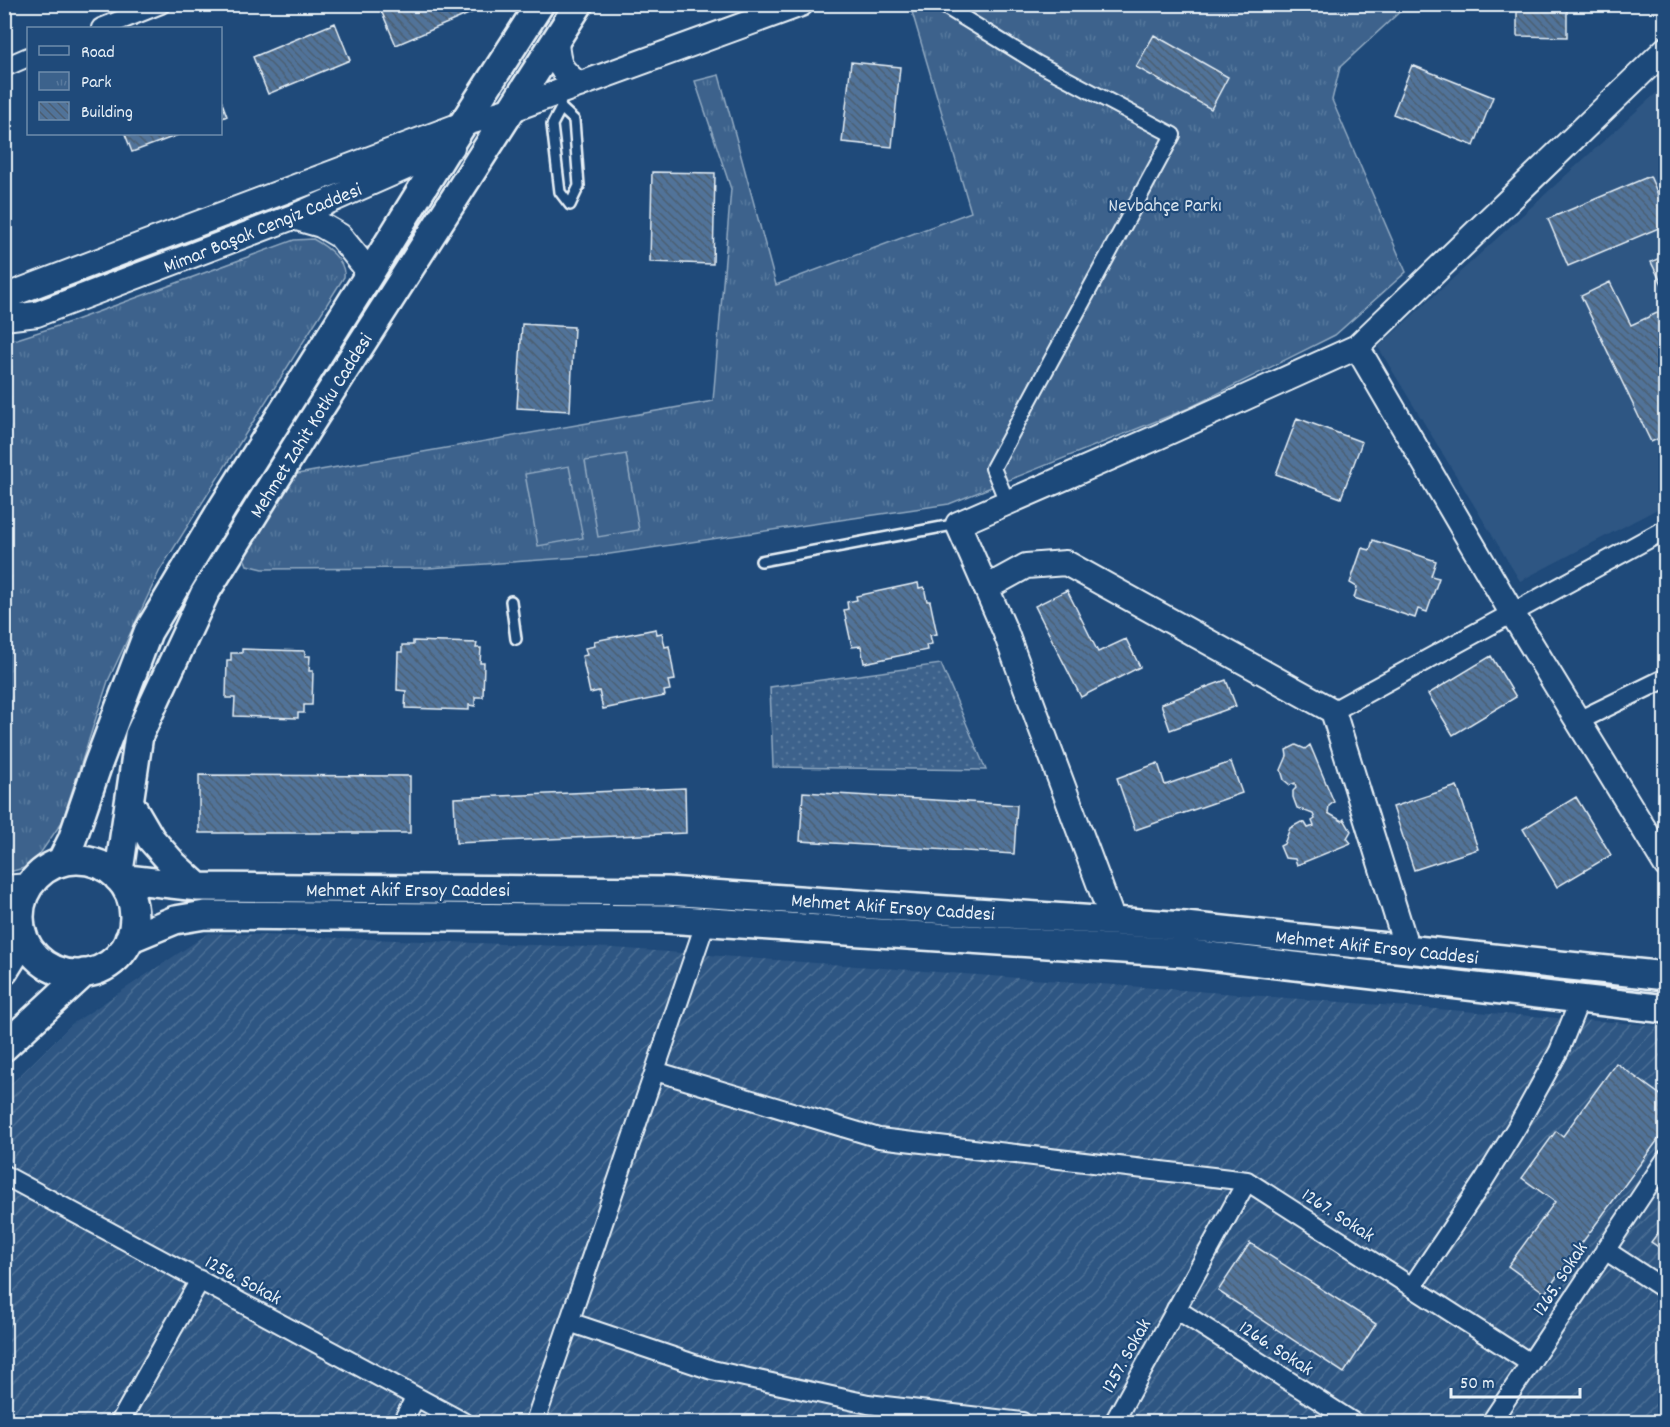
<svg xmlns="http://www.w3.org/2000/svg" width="1670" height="1427" viewBox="0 0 1670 1427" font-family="Dekko,sans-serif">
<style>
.built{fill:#2e5683}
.industrial{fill:url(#industrial-furrows)}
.grass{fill:url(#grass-dots);stroke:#92aac2;stroke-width:1.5}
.park{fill:url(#park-tufts);stroke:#92aac2;stroke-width:1.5}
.pitch{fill:#3c628c;stroke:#92aac2;stroke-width:1.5}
.building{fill:url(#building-back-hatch);stroke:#e8f1f8;stroke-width:1.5}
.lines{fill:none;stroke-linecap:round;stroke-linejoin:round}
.service-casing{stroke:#e8f1f8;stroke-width:14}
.pedestrian-casing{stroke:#e8f1f8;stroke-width:18}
.minor-casing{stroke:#e8f1f8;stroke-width:22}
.tertiary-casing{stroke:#e8f1f8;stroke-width:28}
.secondary-casing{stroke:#e8f1f8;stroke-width:32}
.service{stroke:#1f4a7a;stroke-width:9}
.pedestrian{stroke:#1f4a7a;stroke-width:14}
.minor{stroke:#1f4a7a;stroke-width:18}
.tertiary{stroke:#1f4a7a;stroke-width:24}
.secondary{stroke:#1f4a7a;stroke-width:27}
.labels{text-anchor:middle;stroke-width:4.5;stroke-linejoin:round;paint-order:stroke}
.park-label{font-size:20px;fill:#d7e3ed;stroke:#1f4a7a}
.street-label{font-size:20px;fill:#e8f1f8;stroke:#1f4a7a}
</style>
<defs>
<pattern id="industrial-furrows" width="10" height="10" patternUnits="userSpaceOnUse" patternTransform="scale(1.5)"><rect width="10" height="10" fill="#2e5683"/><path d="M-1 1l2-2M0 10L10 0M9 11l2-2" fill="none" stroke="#4c6f95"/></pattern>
<pattern id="grass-dots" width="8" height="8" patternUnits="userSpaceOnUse" patternTransform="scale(1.5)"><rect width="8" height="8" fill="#3c628c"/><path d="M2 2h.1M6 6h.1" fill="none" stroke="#58799d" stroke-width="1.8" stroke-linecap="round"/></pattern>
<pattern id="park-tufts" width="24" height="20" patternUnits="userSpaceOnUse" patternTransform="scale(1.5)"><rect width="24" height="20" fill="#3c628c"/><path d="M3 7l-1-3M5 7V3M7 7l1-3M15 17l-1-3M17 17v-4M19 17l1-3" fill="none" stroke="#58799d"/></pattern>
<pattern id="building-back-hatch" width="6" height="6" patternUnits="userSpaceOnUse" patternTransform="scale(1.5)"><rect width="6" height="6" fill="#517399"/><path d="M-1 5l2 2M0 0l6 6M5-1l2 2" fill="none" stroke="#4c5e72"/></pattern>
</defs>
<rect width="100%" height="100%" fill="#1f4a7a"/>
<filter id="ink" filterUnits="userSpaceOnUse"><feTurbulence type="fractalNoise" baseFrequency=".0167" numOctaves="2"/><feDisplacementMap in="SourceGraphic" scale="12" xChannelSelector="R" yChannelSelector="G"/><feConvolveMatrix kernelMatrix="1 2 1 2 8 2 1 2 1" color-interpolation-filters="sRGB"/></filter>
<g filter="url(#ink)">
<path class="built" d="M 1665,85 L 1665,505 L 1520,581 L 1378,347 Z"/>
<path class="industrial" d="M 209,933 L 614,948 L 1665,1026 L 1665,1422 L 5,1422 L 5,1090 L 72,1024 Z"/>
<path class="grass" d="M 941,664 L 986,770 L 773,767 L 770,687 Z"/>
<path class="park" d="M 910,5 L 1407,5 L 1340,67 L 1332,100 L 1406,272 L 1335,335 L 1189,408 L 949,504 L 596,556 L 429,568 L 263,569 L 247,565 L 244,558 L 245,552 L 292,475 L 713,401 L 731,189 L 695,81 L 719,75 L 776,285 L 971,212 Z
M 313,239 C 326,246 346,260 344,277 L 160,570 L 108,681 L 62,822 L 37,858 L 24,868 L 5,873 L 5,340 L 17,339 L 70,322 L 294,240 Z"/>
<path class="pitch" d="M 626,454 L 639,530 L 598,537 L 585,461 Z
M 569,466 L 583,538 L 538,546 L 525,474 Z"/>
<path class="building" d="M 387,4 L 484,4 L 485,7 L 396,45 L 380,8 Z
M 1517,4 L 1567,4 L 1567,37 L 1517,36 Z
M 335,23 L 350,60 L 268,94 L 253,57 Z
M 1154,35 L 1228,77 L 1211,109 L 1136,67 Z
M 851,62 L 900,67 L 892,147 L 842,142 Z
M 1412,65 L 1493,97 L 1474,146 L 1393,114 Z
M 220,97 L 227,116 L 220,119 Z
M 125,134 L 181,134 L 132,152 Z
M 652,172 L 715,173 L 713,264 L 650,262 Z
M 1650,176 L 1666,213 L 1666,225 L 1568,266 L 1548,219 Z
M 1666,255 L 1666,292 L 1651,262 Z
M 1610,282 L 1631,325 L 1666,309 L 1666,435 L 1651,442 L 1581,296 Z
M 522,324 L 574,327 L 570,411 L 517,408 Z
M 1297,418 L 1362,442 L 1341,498 L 1276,474 Z
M 1373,540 L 1436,561 L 1431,576 L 1439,578 L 1427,612 L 1418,609 L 1415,618 L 1354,598 L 1357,587 L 1350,583 L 1362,548 L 1370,550 Z
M 918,583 L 919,588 L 924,587 L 927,601 L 930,601 L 937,634 L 930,635 L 932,644 L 926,645 L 927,650 L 864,663 L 861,646 L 852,647 L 844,610 L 848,609 L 847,602 L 857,600 L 856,596 Z
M 1067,590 L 1098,652 L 1126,639 L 1140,667 L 1081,697 L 1035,606 Z
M 656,629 L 657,634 L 662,633 L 665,647 L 669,646 L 675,680 L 668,681 L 670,690 L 664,691 L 665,696 L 603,709 L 599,691 L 590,693 L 582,656 L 587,655 L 585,648 L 595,646 L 594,641 Z
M 413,641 L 477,643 L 476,648 L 481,648 L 480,663 L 484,663 L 483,697 L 475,697 L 475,706 L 469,705 L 469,710 L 405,708 L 406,691 L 397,690 L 398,652 L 402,652 L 402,645 L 413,645 Z
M 242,649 L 305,651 L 305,656 L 310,656 L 309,671 L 313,671 L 312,705 L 304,705 L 304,713 L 298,713 L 298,718 L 234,716 L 235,698 L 226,698 L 227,660 L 231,660 L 231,653 L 242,653 Z
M 1491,656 L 1516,697 L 1453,735 L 1428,694 Z
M 1226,680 L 1236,706 L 1170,730 L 1161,704 Z
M 1296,745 L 1305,749 L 1310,745 L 1334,802 L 1329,806 L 1328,813 L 1342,821 L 1344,819 L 1351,831 L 1347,838 L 1351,843 L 1297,865 L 1295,859 L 1285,858 L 1280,846 L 1284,844 L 1290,828 L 1301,822 L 1305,823 L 1308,828 L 1314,826 L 1312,821 L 1315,819 L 1313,814 L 1297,808 L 1293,797 L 1293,791 L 1296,788 L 1295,783 L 1290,785 L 1284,780 L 1281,770 L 1287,756 L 1286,750 Z
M 1231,762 L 1242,793 L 1135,830 L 1117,778 L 1158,763 L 1165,785 Z
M 199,775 L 410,776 L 410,833 L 199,833 Z
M 1457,786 L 1478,849 L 1414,870 L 1393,807 Z
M 685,788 L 686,833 L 456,843 L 454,798 Z
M 803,792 L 1017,805 L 1014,854 L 800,841 Z
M 1576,797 L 1611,855 L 1557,887 L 1523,829 Z
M 1616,1063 L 1666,1099 L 1666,1129 L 1545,1293 L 1508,1266 L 1555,1202 L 1522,1178 L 1556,1131 L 1563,1136 Z
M 1666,1222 L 1666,1252 L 1651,1242 Z
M 1250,1243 L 1376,1324 L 1344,1373 L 1218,1291 Z"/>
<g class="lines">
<g class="service-casing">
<path id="service" d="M 558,95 L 561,108 L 574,120 L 579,186 L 570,205 L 560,192 L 552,125 L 561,108
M 761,561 L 958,524
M 511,601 L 516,639"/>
</g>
<g class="pedestrian-casing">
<path id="pedestrian" d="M 941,4 L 1037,63 L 1173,135 L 993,468 L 1007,502"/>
</g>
<g class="minor-casing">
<path id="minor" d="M 101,28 L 161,4
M 4,65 L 5,67 L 28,57
M 1333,711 L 1666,529
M 1578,721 L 1666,678
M 655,1071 L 879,1138 L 1247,1181
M 4,1175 L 463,1422
M 1605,1250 L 1666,1290
M 1412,1287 L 1484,1180 L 1518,1125 L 1559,1051 L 1580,999
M 1176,1309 L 1353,1422
M 569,1322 L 712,1370 L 868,1404 L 1022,1422
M 120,1422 L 200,1280
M 402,1422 L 416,1397
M 535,1422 L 706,921
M 1114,1422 L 1247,1181 L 1530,1363
M 1491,1422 L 1666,1159"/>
</g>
<g class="tertiary-casing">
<path id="tertiary" d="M 556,42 C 558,67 560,69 579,85
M 293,217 L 321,225 L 340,236 L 370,273
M 4,297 L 125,251 L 463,124 L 510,110 L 801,4
M 4,318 L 37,314 L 293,217 L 452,147
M 1357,347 L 1512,613 L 1666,865
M 986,588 L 1026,566 L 1066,563 L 1333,711 L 1407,949
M 4,888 L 29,886
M 1113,921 L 1005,631 L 958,524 L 1160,436 L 1357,347 L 1666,49
M 4,928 L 24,939"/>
</g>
<g class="secondary-casing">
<path id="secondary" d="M 130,803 L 151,839 L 174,865 L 198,887
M20 917a57 57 0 1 1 114 0a57 57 0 1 1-114 0Z
M 61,862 L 72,840 L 98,764 L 148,632 L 223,507 L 370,273 L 446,150 L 540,4
M 118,878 L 198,887 L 667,891 L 1185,926 L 1666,976
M 118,878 L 139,735 L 205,593 L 310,424 L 579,4
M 129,939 L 175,920 L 205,915 L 666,919 L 1183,953 L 1666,1009
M 4,971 L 24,939
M 4,1047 L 84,973"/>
</g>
<use href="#service" class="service"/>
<use href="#pedestrian" class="pedestrian"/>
<use href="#minor" class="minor"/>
<use href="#tertiary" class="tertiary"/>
<use href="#secondary" class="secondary"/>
</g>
</g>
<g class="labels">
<g class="park-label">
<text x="1165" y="211">Nevbahçe Parkı</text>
</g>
<g class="street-label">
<text transform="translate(262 227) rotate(-22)" y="7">Mimar Başak Cengiz Caddesi</text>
<text transform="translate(310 425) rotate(-58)" y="7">Mehmet Zahit Kotku Caddesi</text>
<text x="408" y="896">Mehmet Akif Ersoy Caddesi</text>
<text transform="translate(893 906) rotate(4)" y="7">Mehmet Akif Ersoy Caddesi</text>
<text transform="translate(1377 946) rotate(6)" y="7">Mehmet Akif Ersoy Caddesi</text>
<text transform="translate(1339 1214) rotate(33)" y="7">1267. Sokak</text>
<text transform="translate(1559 1278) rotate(-57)" y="7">1265. Sokak</text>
<text transform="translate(244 1279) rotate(28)" y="7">1256. Sokak</text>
<text transform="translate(1277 1347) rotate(33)" y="7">1266. Sokak</text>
<text transform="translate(1125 1355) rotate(-61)" y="7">1257. Sokak</text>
</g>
</g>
<rect width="1670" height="1427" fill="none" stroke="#1f4a7a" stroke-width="24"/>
<rect x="12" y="12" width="1646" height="1403" fill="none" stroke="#e8f1f8" stroke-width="2" filter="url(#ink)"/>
<rect x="27" y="27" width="195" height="108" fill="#1f4a7a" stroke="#6f8dac" stroke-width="1.5"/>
<rect x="39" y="46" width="30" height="9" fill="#1f4a7a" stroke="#6f8dac" stroke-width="1.5"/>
<text x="81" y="57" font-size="18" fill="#e8f1f8">Road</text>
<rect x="39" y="72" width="30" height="18" fill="url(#park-tufts)" stroke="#6f8dac" stroke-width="1.5"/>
<text x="81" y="87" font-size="18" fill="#e8f1f8">Park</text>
<rect x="39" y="102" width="30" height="18" fill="url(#building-back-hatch)" stroke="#6f8dac" stroke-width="1.5"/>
<text x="81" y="117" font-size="18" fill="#e8f1f8">Building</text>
<path d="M1451 1388v9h129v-9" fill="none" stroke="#e8f1f8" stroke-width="3"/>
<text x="1460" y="1388" font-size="18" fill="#e8f1f8" stroke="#1f4a7a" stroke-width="4.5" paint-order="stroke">50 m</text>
</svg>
